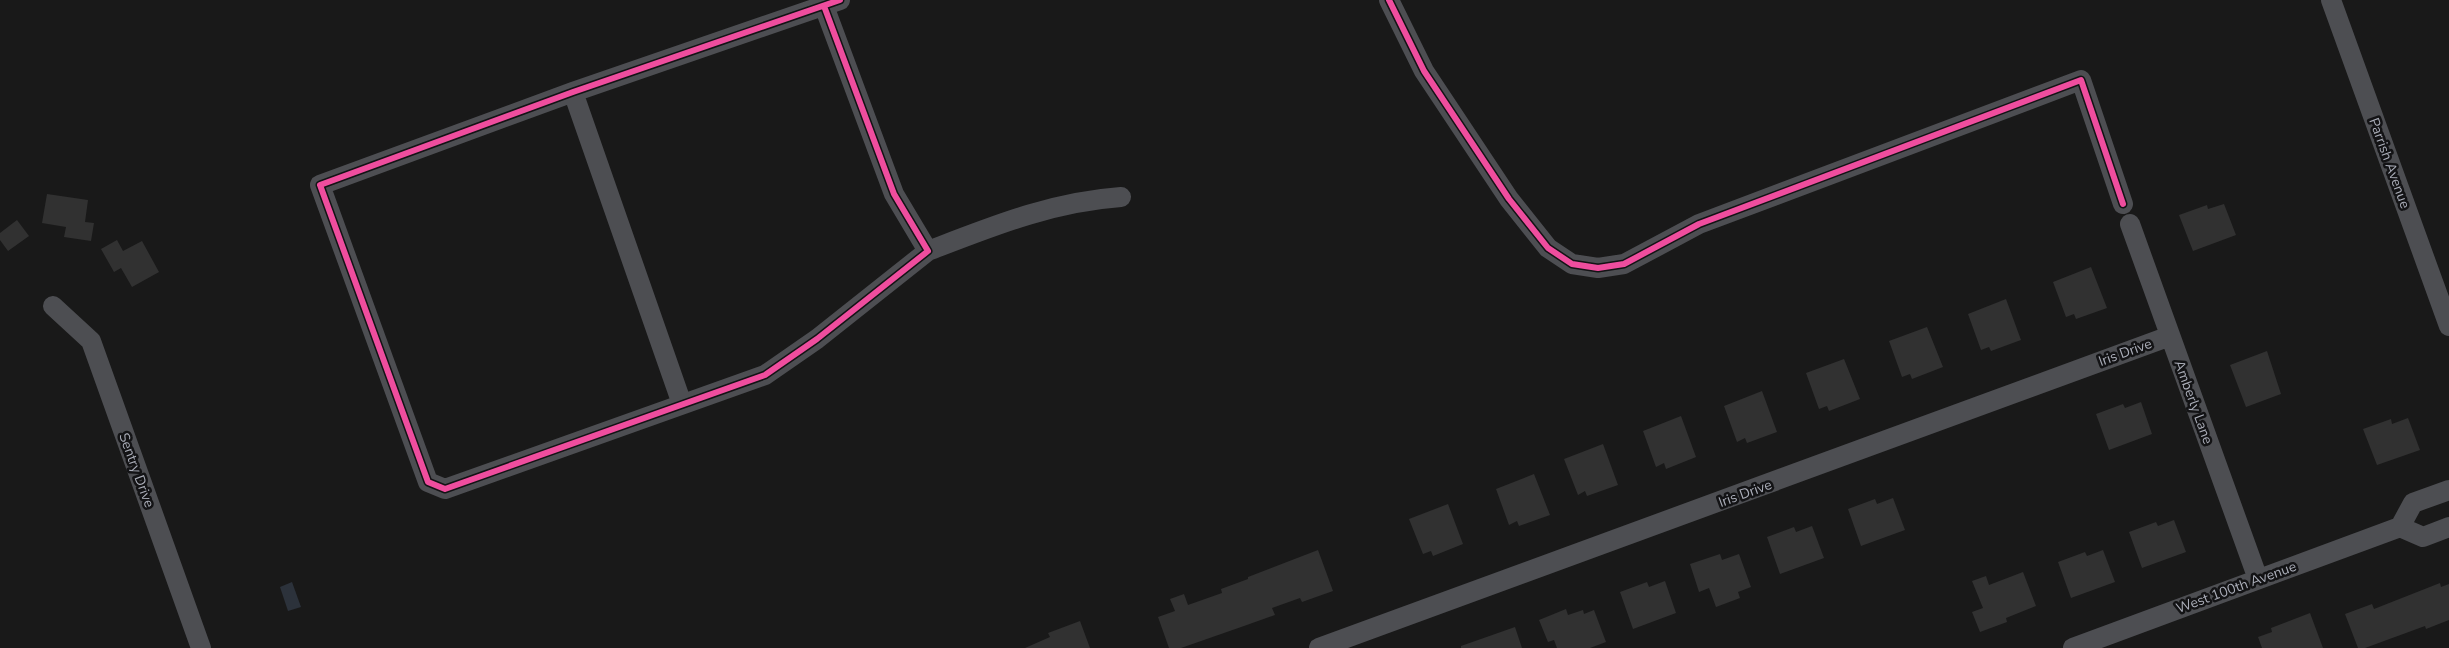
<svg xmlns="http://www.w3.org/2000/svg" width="2449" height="648" viewBox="0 0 2449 648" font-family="'Nunito Sans',sans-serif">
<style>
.water{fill:#2c323b}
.building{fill:#313131}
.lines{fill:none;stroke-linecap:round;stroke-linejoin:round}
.minor{stroke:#4d4e52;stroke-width:20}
.cycleway-casing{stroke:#131315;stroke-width:9}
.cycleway{stroke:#ef4d9e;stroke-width:6}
.labels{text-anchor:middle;stroke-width:5;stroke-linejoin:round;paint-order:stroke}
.street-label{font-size:14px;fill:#abaeb9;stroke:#131315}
</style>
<rect width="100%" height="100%" fill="#191919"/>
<path class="water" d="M 292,582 L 301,607 L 288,611 L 280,587 Z"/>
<path class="building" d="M 47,194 L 88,200 L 85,222 L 94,223 L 91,241 L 64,237 L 66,227 L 42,223 Z
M 2224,204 L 2236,235 L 2193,251 L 2179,215 L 2207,205 L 2208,209 Z
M 17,220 L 29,236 L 8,251 L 0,240 L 0,233 Z
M 117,240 L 123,251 L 142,241 L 159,272 L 132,287 L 121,268 L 114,272 L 101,249 Z
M 2091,267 L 2107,308 L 2076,319 L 2074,314 L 2066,317 L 2053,282 Z
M 2006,299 L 2021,340 L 1991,351 L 1989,347 L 1981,350 L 1968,314 Z
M 1927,327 L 1943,367 L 1912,379 L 1910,374 L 1902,377 L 1889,341 Z
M 2267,351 L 2281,394 L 2246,407 L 2230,365 Z
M 1844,359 L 1860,399 L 1829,411 L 1827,406 L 1819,409 L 1806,373 Z
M 1762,391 L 1777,432 L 1747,443 L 1745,438 L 1737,442 L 1724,406 Z
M 2141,402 L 2152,434 L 2109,450 L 2096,414 L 2123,404 L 2125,408 Z
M 1681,416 L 1696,457 L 1666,469 L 1664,463 L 1656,467 L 1643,431 Z
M 2408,418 L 2420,450 L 2377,465 L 2363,429 L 2391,419 L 2392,424 Z
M 1603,444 L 1618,485 L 1587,496 L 1585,491 L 1578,495 L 1564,459 Z
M 1534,474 L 1550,515 L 1519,526 L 1517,521 L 1509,525 L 1496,489 Z
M 1893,498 L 1905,530 L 1861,546 L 1848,509 L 1875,499 L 1877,504 Z
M 1448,504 L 1463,544 L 1433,556 L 1431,551 L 1423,554 L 1409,519 Z
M 2174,520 L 2186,552 L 2142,568 L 2129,532 L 2156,522 L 2158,526 Z
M 1812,526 L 1824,558 L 1780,574 L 1767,537 L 1794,527 L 1796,532 Z
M 1318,550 L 1333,591 L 1302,602 L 1300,598 L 1272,608 L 1275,615 L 1244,626 L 1181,648 L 1169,648 L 1158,617 L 1175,611 L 1170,599 L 1184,594 L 1188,605 L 1222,593 L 1221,589 L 1248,579 L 1248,577 Z
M 2103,550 L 2115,582 L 2071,598 L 2058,562 L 2085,552 L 2087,556 Z
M 1720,554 L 1722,560 L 1739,554 L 1751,587 L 1738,592 L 1740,598 L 1716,607 L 1709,588 L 1699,592 L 1690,564 Z
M 2023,572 L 2036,606 L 2006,618 L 2007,622 L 1980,632 L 1972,612 L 1983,608 L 1972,581 L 1986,576 L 1989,585 Z
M 1665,581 L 1676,613 L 1633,629 L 1620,592 L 1647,582 L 1649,587 Z
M 2440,583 L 2441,587 L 2449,584 L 2449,620 L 2426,629 L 2425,626 L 2365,648 L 2358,648 L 2345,614 L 2372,604 L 2374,609 Z
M 1566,609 L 1568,615 L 1583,610 L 1584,614 L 1594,610 L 1606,642 L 1590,648 L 1557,648 L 1554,640 L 1548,642 L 1539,620 Z
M 2310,613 L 2323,648 L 2262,648 L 2258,637 L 2272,632 L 2271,628 Z
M 1080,621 L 1090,648 L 1025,648 L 1050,637 L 1048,633 Z
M 1515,627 L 1522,648 L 1461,648 L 1461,646 Z"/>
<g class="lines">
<path class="minor" d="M 1389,0 L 1424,71 L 1509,199 L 1548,248 L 1572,264 L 1598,268 L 1624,264 L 1699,224 L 2081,80 L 2123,204
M 2331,0 L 2449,326
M 824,6 L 894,194 L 928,251 L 817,339 L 765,375 L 445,489 L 428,482 L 320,185 L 573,92 L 840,0
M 573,92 L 682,404
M 2130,224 L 2258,579
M 928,251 C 993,226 1051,202 1121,197
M 53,306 L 91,341 L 201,648
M 2400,527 L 2423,537 L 2449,527
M 1319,648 L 2170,336
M 2073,648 L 2400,527 L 2413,503 L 2449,490"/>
<g class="cycleway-casing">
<path id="cycleway" d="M 1389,0 L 1424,71 L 1509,199 L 1548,248 L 1572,264 L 1598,268 L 1624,264 L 1699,224 L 2081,80 L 2123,204
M 824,6 L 894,194 L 928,251 L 817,339 L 765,375 L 445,489 L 428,482 L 320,185 L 573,92 L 840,0"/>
</g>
<use href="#cycleway" class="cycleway"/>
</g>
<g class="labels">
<g class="street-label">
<text transform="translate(2390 163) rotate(70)" y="5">Parrish Avenue</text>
<text transform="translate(2125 352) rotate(-20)" y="5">Iris Drive</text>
<text transform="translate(2194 402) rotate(70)" y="5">Amberly Lane</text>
<text transform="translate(137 470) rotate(70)" y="5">Sentry Drive</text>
<text transform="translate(1745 493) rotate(-20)" y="5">Iris Drive</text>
<text transform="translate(2236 587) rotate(-20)" y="5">West 100th Avenue</text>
</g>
</g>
</svg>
